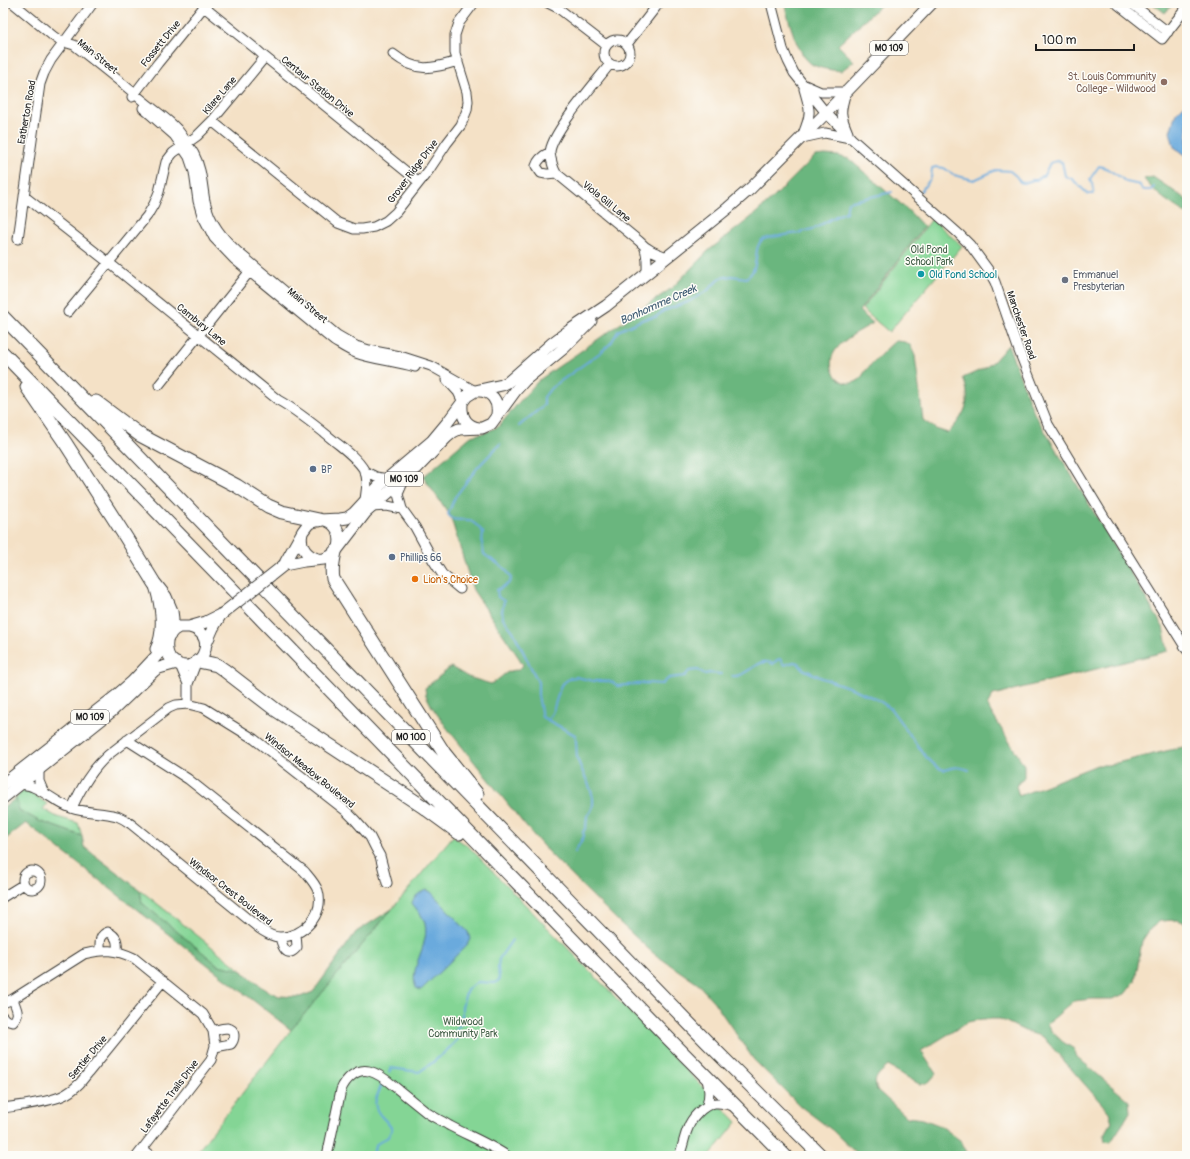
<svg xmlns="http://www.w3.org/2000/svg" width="1190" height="1159" viewBox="0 0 1190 1159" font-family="Pangolin,sans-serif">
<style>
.green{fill:#84d595;stroke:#507858}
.forest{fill:#6bb67e;stroke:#44694d}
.water{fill:#6aaadd;stroke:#43637c}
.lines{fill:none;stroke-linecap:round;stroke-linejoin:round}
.stream{stroke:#6aaadd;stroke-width:2}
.minor-casing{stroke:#3c3a36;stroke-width:11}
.major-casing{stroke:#3c3a36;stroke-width:13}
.highway-casing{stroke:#3c3a36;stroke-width:15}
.minor{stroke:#fff;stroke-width:9}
.major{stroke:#fff;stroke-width:11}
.highway{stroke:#fff;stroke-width:13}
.major-bridge-casing{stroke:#3c3a36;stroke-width:13;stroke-linecap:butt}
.major-bridge{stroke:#fff;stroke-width:11}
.education-dot{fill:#8d6e63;stroke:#fdfcf7;stroke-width:1.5}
.culture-dot{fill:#0f9aa8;stroke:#fdfcf7;stroke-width:1.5}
.worship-dot{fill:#6b7280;stroke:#fdfcf7;stroke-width:1.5}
.service-dot{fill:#5c6f8a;stroke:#fdfcf7;stroke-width:1.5}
.food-dot{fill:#e8710a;stroke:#fdfcf7;stroke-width:1.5}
.labels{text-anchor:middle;stroke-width:3;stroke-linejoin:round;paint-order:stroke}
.shield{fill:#fdfcf7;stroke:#605f5e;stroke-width:1}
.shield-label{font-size:9px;font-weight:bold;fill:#1c1c1c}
.street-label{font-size:10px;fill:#1c1c1c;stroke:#fdfcf7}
.education-label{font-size:10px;fill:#785e54;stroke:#fdfcf7;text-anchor:end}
.park-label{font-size:10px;fill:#405d46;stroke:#fdfcf7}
.culture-label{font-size:10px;fill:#0d838f;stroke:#fdfcf7;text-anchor:start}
.worship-label{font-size:10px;fill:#5b616d;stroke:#fdfcf7;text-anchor:start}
.service-label{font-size:10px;fill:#4e5e75;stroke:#fdfcf7;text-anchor:start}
.food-label{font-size:10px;fill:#c56008;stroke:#fdfcf7;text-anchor:start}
.water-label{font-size:11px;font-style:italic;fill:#3f5c73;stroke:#fdfcf7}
</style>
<rect width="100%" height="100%" fill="#fdfcf7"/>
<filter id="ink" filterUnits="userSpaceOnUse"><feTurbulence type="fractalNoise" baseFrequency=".025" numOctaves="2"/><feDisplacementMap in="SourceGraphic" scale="8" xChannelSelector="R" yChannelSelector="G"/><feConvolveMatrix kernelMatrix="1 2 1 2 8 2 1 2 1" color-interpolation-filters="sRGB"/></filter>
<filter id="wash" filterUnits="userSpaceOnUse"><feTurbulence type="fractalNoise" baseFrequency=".012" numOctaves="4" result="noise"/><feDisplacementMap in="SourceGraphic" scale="16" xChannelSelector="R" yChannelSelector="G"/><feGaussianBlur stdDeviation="0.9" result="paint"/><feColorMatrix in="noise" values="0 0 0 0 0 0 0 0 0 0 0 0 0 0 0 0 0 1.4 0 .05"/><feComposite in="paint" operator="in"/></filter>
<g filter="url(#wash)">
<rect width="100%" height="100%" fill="#f4e1c6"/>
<path class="green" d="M 932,219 L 962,246 L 889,332 L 862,309 Z
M 23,790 L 28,790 L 47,804 L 43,809 L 57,817 L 78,823 L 82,836 L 39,821 L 19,810 L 16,798 Z
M 453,836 L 469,847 L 737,1122 L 710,1156 L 194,1156 L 291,1030 Z
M 140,890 L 241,970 L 218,965 L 142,903 Z"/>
<path class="forest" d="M 784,3 L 883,3 L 838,45 L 854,61 L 841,71 C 831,70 822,69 813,65 C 797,56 789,20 784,3 Z
M 1152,3 L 1174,3 L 1165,13 Z
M 825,155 L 838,156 L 849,159 L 909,211 L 924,227 L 859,311 L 873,323 C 860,331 844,338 835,351 C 823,368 842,392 859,380 C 862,377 864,373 866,370 C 875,360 885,350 895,341 C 909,342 910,342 915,356 L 923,420 L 936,429 L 948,433 C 964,416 973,402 963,378 L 985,368 L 994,361 L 1008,345 L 1034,413 L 1163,627 L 1168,651 L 993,695 L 987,706 L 1024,765 L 1024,777 L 1016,786 L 1019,796 L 1097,765 L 1108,765 L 1187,746 L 1187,923 L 1177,920 L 1160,921 L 1150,929 L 1142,941 L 1135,981 L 1125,994 L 1112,999 L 1092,999 L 1074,1001 L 1047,1024 L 1052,1032 L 1063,1042 L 1074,1049 L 1077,1057 L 1129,1101 L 1130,1112 L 1124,1122 L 1111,1142 L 1105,1141 L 1104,1136 L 1112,1122 L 1109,1112 L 1043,1037 L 1025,1031 L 1000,1019 L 982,1019 L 968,1022 L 921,1051 L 936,1074 L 928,1083 L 919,1084 L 888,1066 C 879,1074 872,1078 877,1090 L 907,1117 L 923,1119 L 941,1126 L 961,1141 L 969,1156 L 859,1156 L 832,1130 L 800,1106 L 754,1060 L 714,1002 L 698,984 L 653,953 L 618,921 L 549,853 L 523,823 L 447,728 L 432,707 L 426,695 L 425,688 L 451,667 L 468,677 L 491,684 C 504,677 504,670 519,670 L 523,665 L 519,658 L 473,590 L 450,515 L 423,477 L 471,436 L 487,432 L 499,426 L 519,402 L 539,380 L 672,288 L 708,251 L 749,219 L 773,198 L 815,156 Z
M 1153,177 L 1187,200 L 1187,214 C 1171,204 1155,194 1144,179 Z
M 16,798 L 19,810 L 39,821 L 82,836 L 84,847 L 140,890 L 142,903 L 218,965 L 241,970 L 264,989 L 279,996 L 300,997 L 313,992 L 356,932 L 392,909 L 291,1030 L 26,823 L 3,841 L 3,808 Z"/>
<path class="water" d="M 1187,102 L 1187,156 L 1174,147 L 1170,132 L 1176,113 Z
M 427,890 L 431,892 L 468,932 L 470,939 L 467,945 L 421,990 L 416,988 C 408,967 430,946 425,924 C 424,917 416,909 412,903 C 414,896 420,892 427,890 Z"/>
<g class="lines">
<path class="stream" d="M 921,191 L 931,178 L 932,168 L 936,167 L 944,168 L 954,175 L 974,180 L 996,170 L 1010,171 L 1016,176 L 1020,182 L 1024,183 L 1033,180 L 1037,180 L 1044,175 L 1050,163 L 1057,161 L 1062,162 L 1065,176 L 1072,179 L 1088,194 L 1093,194 L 1094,189 L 1090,179 L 1099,166 L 1106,168 L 1120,177 L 1126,182 L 1140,185 L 1142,190 L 1151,190 L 1154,187
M 519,426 L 544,405 L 544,397 L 551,388 L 601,352 L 611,343 L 618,331 L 644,319 L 656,317 L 663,311 L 688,302 L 707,291 L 720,278 L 732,276 L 746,278 C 761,269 752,248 762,240 C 767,236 790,235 798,233 C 805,231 813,230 819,226 C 828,221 836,215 846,212 L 848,202 L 892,192
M 500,444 L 478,467 L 455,497 L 448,514 C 454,524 463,517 471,521 C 476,524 480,528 483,532 L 482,543 L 484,554 C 493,562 507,566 511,579 L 508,584 L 497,590 L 498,597 L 504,601 L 502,611 L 503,618 L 513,631 L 538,682 L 538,695 L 542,717 L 575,735 C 577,743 576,750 577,757 C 581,775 604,800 587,816 L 586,827 L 583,832 L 584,836 L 575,852
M 732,676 C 745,678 756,660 767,662 C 770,662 771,663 773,664 L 777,660 L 780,659 L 784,665 L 794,662 L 798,663 L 803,669 L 822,678 L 854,689 L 878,700 L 890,708 L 926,757 L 938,768 L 945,770 C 954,766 960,767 969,770
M 548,720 L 553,711 L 561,685 L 570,678 L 576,677 L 594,681 L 605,681 L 612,682 L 617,686 L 647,683 L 662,684 L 669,678 L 685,676 L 689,671 L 698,670 L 705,674 L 709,673 L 721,674
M 389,1072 L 391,1068 L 419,1072 C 433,1063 446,1052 457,1040 L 456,1030 L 462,1022 L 462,1007 L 467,989 L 478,982 L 495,983 L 499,980 L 498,967 L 499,959 L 512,940
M 373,1156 L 375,1145 L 388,1137 L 392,1129 C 389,1124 386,1121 382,1117 C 370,1104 377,1097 383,1082"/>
</g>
</g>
<g filter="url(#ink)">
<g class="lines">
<g class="minor-casing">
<path id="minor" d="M 13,3 L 53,36 L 63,43
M 548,3 L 558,8 L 606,45
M 771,3 L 783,49 L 788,61 L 794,73 L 826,113 L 851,138 L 959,234 L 970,245 L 989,271 L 995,282 L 1019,351 L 1048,424 L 1106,520 L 1187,650
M 1116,3 L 1162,39 L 1187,7
M 1131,3 L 1168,32
M 204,7 L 256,49 L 265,57 L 419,182
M604 53a13 13 0 1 1 26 0a13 13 0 1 1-26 0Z
M 64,42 L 74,45 C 97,63 120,81 142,100 C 154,110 167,118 177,129 C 183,136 189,146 194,154 C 202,169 202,185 205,201 C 210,223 222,238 239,253 L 337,335 L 356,346 L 369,350 L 400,356 L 431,366 L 475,391
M 627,44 L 659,3
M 393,54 C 417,73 431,69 458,61
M 610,64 C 597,81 550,134 550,153 C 551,159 553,168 556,173 L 639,241 C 647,250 656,253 667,257
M 805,85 L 821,92 L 846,92 C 840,112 840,114 848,133
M 132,97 L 158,63 L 207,3
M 143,108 L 174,135 L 189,157 L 194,172 L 198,201 L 202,215 L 214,238 L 234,259 L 334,341 C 341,345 348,350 356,353 C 375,360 396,361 415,367
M 212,121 L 338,223 L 354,229 L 362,229 L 374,227 L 386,221 L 396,212 L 429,170 L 447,143 L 461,125 L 467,110 L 468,101 L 467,92 L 455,53 L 455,35 L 459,23 L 474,3
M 803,134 C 812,112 810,110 804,89
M 802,138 L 825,133 L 850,138
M 550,152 C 544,155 538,159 536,166 L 541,173 L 546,174 L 556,173
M 24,196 L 113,266 L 278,400 C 298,411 316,426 333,440 C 344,449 357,458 364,470 C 369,480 366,490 365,500
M 18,239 L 40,84 L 44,73 L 51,60 L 93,3
M 644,246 C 648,255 647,263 647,273
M 68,312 L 147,216 L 154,204 L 159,192 L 166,162 L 173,153 L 197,136 L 212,121 L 265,57
M 447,380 L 458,392 L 463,402
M 159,385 L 250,271
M 364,471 L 376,477 L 388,479
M 404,480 L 398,494 L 402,509 L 415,527 L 433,560 L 442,574 L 460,589
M 371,507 L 387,506 L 402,509
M 180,665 L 188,684
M 188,704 L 188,684 L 196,663
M 39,770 L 39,781 L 44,793
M 21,784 C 25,785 29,785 33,787 C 47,793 57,803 71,808 C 86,813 102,812 117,816 C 122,818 127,821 131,824 L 260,929 C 266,933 272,937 280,937 C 303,937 325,915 318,891 C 315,883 309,877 304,871 L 188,779 L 127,740
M 72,808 C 81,788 91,770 108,755 L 169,708 L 176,705 L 188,704 L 204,708 L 254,739 L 346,811 L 355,820 L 370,837 L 375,847 L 380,856 L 387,883
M23 880a9 9 0 1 1 18 0a9 9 0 1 1-18 0Z
M 3,897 L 24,884
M 280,937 C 282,946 287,960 297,947 L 296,934
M 100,950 C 100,942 99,935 108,932 C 117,936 118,942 117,951
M 3,1003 L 13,999 L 84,954 C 104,949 115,949 134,958 L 203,1014 L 213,1031 L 215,1046 L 211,1060 L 137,1156
M 3,1017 C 5,1021 9,1021 13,1022 C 21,1014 16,1009 13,999
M 213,1031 C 217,1030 222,1028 227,1028 C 236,1029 235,1039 231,1044 L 215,1047
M 707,1105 C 710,1095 709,1088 707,1079
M 3,1108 C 21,1105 46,1103 62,1096 C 69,1093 75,1088 80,1083 L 163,981
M 143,1149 L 152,1156
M 327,1156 L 341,1090 C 345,1080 356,1068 369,1071 C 378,1073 388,1081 395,1087 C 405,1095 416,1104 426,1112 C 433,1117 442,1121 450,1126 C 469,1136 489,1144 507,1156
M 679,1156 C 683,1147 684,1137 688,1128 C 690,1122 694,1117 698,1113 C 710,1101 718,1101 733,1106"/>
</g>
<g class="major-casing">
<path id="major" d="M 479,391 C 491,391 499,401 497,414
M 462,404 C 461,416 466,426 479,428
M 325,520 C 337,524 342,535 339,547
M 302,533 C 299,546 306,556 318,559
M 284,565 L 303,531 L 309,523 L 319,520 L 340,519 L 347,518 L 354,513 L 380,485 L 432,441 L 447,423 L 467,396 L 475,391 L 502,385 L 508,382 L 551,344 L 570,330 L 606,306 L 728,208 L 751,188 L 826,113 L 932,3
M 284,565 L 304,561 L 324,559 L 333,555 L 366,512 L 418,467 L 447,437 L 453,432 L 459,429 L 482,428 L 491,424 L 516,390 L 525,380 L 564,348 L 591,321
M 155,586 C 161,604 165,631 156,649
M 167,641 C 166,649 167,656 173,661 C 198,681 223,635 189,627
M 206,644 L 213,628 L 221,614
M 3,784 L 117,695 L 132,682 L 162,650 L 169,635 L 174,630 L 179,627 L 189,627 L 206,622 L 222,614
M 3,798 L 111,712 L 155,670 L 159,668 L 177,663"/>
</g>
<g class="highway-casing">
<path id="highway" d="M 3,317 L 706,1041 L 821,1156
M 3,353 L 670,1040 L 785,1156
M 27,387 L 66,444 L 125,536 L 154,583 L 165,597 L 171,611 L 172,619 L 169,635
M 96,402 L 140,435 L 237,486 L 268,506 L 282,512 L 319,520
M 335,552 C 333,561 331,569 333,579 L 444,753 L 477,794
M 198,661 L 217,665 L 224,670 L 276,710 L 422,806 L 459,833"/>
</g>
<use href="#minor" class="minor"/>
<use href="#major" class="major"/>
<use href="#highway" class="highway"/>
<g class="major-bridge-casing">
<path id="major-bridge" d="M 222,614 L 284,565"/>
</g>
<use href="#major-bridge" class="major-bridge"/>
</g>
</g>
<circle class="education-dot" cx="1164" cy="82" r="4"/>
<circle class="culture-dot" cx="921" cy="274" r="4"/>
<circle class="worship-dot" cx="1065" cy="280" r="4"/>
<g class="service-dot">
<circle cx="313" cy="469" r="4"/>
<circle cx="392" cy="557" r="4"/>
</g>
<circle class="food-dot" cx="415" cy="579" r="4"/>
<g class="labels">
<g class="shield">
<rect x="870" y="41" width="38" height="14" rx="3"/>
<rect x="385" y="472" width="38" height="14" rx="3"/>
<rect x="71" y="710" width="38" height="14" rx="3"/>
<rect x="392" y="730" width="38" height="14" rx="3"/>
</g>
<g class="shield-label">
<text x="889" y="51">MO 109</text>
<text x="404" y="482">MO 109</text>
<text x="90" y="720">MO 109</text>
<text x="411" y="740">MO 100</text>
</g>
<g class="street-label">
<text transform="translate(160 43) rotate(-51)" y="4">Fossett Drive</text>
<text transform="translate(98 56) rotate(39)" y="4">Main Street</text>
<text transform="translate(318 86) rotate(39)" y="4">Centaur Station Drive</text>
<text transform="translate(219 95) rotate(-50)" y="4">Kilare Lane</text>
<text transform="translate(26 112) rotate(-80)" y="4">Eatherton Road</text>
<text transform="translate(412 171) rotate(-53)" y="4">Grover Ridge Drive</text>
<text transform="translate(607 201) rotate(39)" y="4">Viola Gill Lane</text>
<text transform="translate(308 305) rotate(40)" y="4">Main Street</text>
<text transform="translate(202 324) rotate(39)" y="4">Cambury Lane</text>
<text transform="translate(1022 325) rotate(71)" y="4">Manchester Road</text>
<text transform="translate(310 770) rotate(39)" y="4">Windsor Meadow Boulevard</text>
<text transform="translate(231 891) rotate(38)" y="4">Windsor Crest Boulevard</text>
<text transform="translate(87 1057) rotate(-50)" y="4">Sentier Drive</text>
<text transform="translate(169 1096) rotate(-53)" y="4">Lafayette Trails Drive</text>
</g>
<g class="education-label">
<text x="1156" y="80">St. Louis Community<tspan x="1156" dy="12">College - Wildwood</tspan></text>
</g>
<g class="park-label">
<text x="929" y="253">Old Pond<tspan x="929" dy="12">School Park</tspan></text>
<text x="463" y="1025">Wildwood<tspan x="463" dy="12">Community Park</tspan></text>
</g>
<g class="culture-label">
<text x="929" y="278">Old Pond School</text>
</g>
<g class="worship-label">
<text x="1073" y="278">Emmanuel<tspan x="1073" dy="12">Presbyterian</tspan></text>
</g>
<g class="service-label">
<text x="321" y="473">BP</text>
<text x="400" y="561">Phillips 66</text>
</g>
<g class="food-label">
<text x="423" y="583">Lion's Choice</text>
</g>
<g class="water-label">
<text transform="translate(658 304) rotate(-24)" y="4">Bonhomme Creek</text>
</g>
</g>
<rect width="1190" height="1159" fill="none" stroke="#fdfcf7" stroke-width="16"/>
<path d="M1036 44v6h98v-6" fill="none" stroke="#1c1c1c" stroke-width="2"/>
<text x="1042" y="44" font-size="12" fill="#1c1c1c" stroke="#fdfcf7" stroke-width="3" paint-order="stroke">100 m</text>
</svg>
